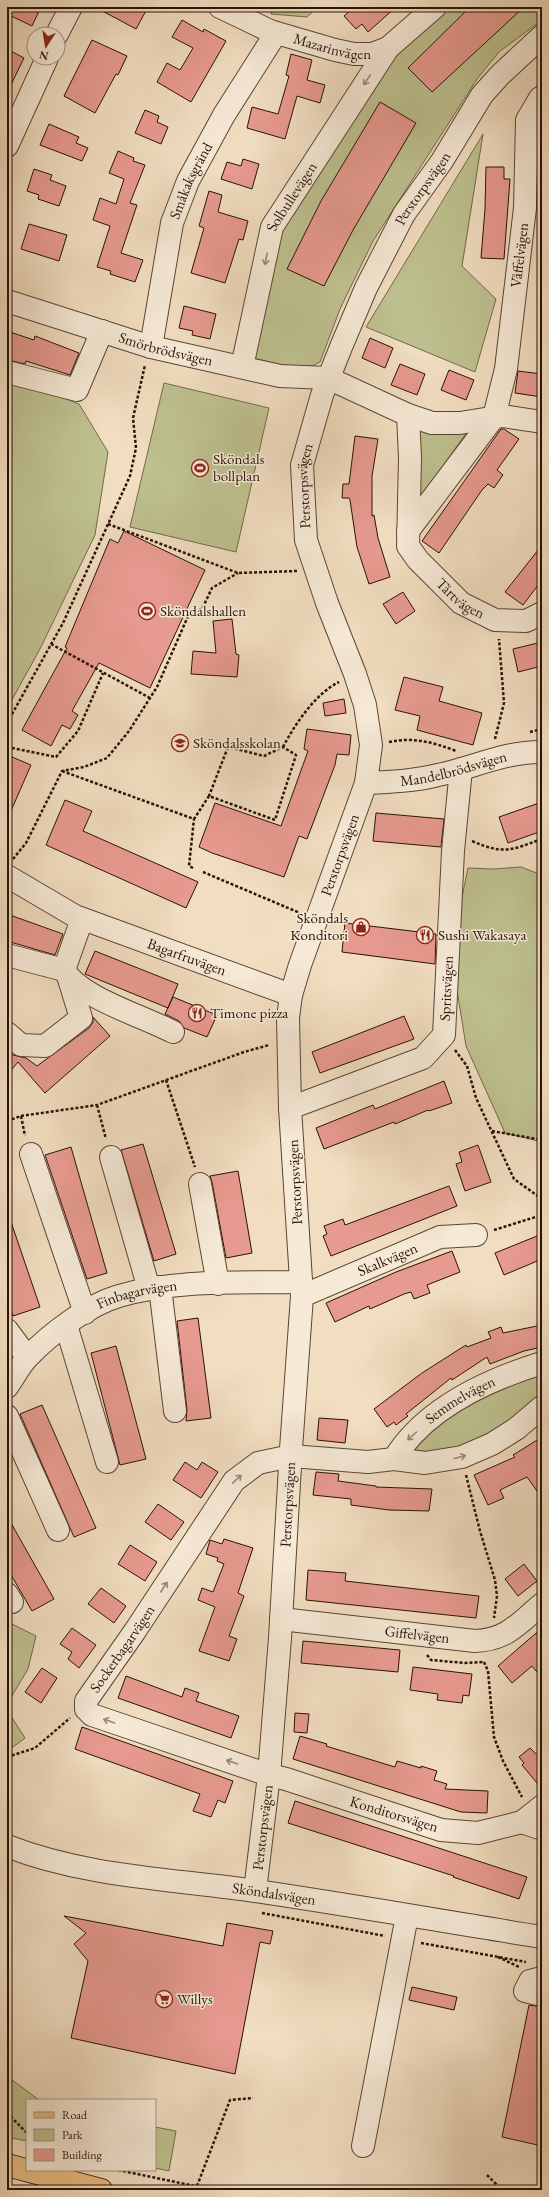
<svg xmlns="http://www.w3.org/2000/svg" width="549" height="2197" viewBox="0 0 549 2197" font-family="'EB Garamond',serif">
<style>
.green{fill:#bec08f;stroke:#73694a}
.building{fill:#e79a8f;stroke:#281206}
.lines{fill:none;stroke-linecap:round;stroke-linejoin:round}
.minor-casing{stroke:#5a4534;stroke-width:24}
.major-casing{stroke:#281206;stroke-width:24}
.path{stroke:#281206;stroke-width:2.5;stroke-dasharray:3 2;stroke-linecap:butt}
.minor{stroke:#f6e9d6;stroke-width:22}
.major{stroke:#e8be80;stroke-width:22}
.oneway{stroke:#998878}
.labels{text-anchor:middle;stroke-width:3;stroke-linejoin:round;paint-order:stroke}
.street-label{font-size:15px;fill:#281206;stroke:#f6e9d6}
.poi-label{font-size:15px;fill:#281206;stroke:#f6e9d6;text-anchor:start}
</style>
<rect width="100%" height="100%" fill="#f1ddc0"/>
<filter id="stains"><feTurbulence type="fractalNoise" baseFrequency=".005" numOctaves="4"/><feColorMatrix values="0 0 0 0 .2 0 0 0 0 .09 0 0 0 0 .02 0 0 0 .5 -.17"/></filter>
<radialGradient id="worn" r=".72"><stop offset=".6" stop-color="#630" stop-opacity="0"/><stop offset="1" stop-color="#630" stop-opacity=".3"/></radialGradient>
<path class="green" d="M 272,7 L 318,7 L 307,17 L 271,14 Z
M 445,7 L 542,7 L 542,20 L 499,52 L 477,79 L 373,241 L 340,309 L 320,362 L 302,371 L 246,357 L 269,250 L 365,81 Z
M 483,134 L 462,266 L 496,299 L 475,372 L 366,327 Z
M 164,383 L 269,408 L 236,552 L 130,527 Z
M 7,384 L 50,393 L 79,404 L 108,452 L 95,535 L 41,647 L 8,707 Z
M 422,426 L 467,432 L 418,501 L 418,434 Z
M 521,867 L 542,875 L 542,1142 L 505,1133 L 466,1046 L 453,965 L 460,907 L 468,868 L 493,869 Z
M 542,1374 L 542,1391 L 527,1409 L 507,1424 L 470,1445 L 411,1456 L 415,1441 L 447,1413 L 501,1386 Z
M 8,1622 L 36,1636 L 28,1669 L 7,1704 Z
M 7,1710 L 25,1738 L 13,1747 L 7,1742 Z
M 7,2076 L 39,2100 L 27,2100 L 27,2141 L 7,2137 Z
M 155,2127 L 176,2131 L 169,2171 L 155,2168 Z"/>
<path class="building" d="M 7,7 L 30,7 L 39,11 L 32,26 L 7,14 Z
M 95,7 L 148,7 L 136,29 Z
M 354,7 L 396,7 L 368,32 L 362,24 L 356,29 L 344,16 Z
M 470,7 L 524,7 L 432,92 L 408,68 Z
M 182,20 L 203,32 L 204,29 L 226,41 L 191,102 L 157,82 L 167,63 L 180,70 L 193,48 L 172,37 Z
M 92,40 L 127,56 L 118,75 L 116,74 L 95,113 L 64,96 Z
M 7,49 L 24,58 L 7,93 Z
M 291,54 L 312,60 L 307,80 L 325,85 L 320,103 L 297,96 L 285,139 L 247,128 L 252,107 L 278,114 L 289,76 L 286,75 Z
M 380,102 L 416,123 L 353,230 L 324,286 L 287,269 L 321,201 Z
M 145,110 L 159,116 L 157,122 L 168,127 L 161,144 L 135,133 Z
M 49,124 L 79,137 L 76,143 L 88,148 L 82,161 L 40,145 Z
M 118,151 L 134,158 L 133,161 L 145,165 L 130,203 L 137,205 L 121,253 L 143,260 L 135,282 L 110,274 L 111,271 L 97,267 L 110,226 L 93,220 L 100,198 L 116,204 L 124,179 L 109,173 Z
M 243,159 L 259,164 L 252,189 L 221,179 L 227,162 L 241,166 Z
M 486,167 L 504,167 L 504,179 L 510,179 L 504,259 L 481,258 L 485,209 Z
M 34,169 L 52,175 L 50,180 L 66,186 L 59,206 L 38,199 L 39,195 L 27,191 Z
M 209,191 L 222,195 L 218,212 L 248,221 L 243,240 L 239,239 L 225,283 L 191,273 L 204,228 L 199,226 Z
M 29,224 L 67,235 L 59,261 L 21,249 Z
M 184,306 L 216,314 L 210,339 L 192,335 L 193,331 L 179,328 Z
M 7,331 L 34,340 L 35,336 L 79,353 L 70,375 L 26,361 L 25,364 L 7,360 Z
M 370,338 L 393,348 L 385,368 L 362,358 Z
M 400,364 L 425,374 L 417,395 L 391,385 Z
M 449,370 L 474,380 L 466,400 L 441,390 Z
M 518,371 L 542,374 L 542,397 L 515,393 Z
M 501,429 L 504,429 L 519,439 L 497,470 L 503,475 L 494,488 L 488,484 L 482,490 L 439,553 L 422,541 Z
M 355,436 L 378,439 L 372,476 L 372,516 L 374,515 L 378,538 L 390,577 L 369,584 L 357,547 L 350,500 L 349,498 L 342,498 L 343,484 L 349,484 Z
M 124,531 L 205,570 L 150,688 L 99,663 L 72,711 L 78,715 L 70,729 L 62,725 L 51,746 L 22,730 L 67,648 L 65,647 L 110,539 L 118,543 Z
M 542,545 L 542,580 L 523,605 L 505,592 Z
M 403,592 L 415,611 L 396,624 L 383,604 Z
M 232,619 L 236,654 L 239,655 L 237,677 L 191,674 L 193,651 L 216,653 L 213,621 Z
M 542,642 L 542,666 L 518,672 L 513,649 Z
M 404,677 L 443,687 L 439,701 L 482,713 L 473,745 L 417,730 L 420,716 L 395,710 Z
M 344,699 L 346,713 L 325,716 L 323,703 Z
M 307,729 L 351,735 L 349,755 L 337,754 L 335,765 L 307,839 L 299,836 L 284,877 L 212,853 L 199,847 L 215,803 L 281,826 L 308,751 L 304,749 Z
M 12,757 L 31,765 L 7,820 L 7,770 Z
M 65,800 L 92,811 L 83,831 L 198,882 L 186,908 L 46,845 Z
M 542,802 L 542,831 L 508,843 L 499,817 Z
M 376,813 L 444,819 L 441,847 L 373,841 Z
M 7,914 L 63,934 L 55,955 L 7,941 Z
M 345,923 L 436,934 L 435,964 L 342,952 Z
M 95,951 L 178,984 L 168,1008 L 85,974 Z
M 173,997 L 217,1015 L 207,1037 L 184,1028 L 179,1021 L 165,1014 Z
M 404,1016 L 414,1039 L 320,1073 L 312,1052 Z
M 93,1017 L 110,1036 L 45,1093 L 18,1062 L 7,1075 L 7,1049 L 13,1055 L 26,1058 L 37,1066 L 89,1028 L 93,1022 Z
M 444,1081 L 452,1103 L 429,1111 L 428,1110 L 395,1124 L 394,1122 L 324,1149 L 316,1128 L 373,1105 L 375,1109 Z
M 143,1144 L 176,1254 L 154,1261 L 121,1150 Z
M 478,1145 L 491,1182 L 465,1191 L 456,1164 L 462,1162 L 459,1152 Z
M 71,1147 L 107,1273 L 87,1279 L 45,1155 Z
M 238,1171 L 252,1253 L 226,1258 L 212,1182 L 210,1176 Z
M 449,1186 L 457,1206 L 331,1256 L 323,1236 L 327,1234 L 324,1226 L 343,1219 L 345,1225 Z
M 7,1216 L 9,1216 L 40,1307 L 13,1316 L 7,1299 Z
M 542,1234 L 542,1259 L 504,1275 L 495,1253 Z
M 452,1251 L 460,1272 L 427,1285 L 430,1293 L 414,1299 L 411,1292 L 404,1294 L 370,1309 L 369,1306 L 335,1322 L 326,1303 L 396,1272 Z
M 198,1318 L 211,1418 L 186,1421 L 187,1410 L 177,1321 Z
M 542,1325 L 542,1347 L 524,1351 L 490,1364 L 487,1357 L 452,1380 L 451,1378 L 406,1414 L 408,1416 L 396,1425 L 394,1422 L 387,1427 L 374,1409 L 422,1373 L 466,1345 L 467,1347 L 491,1338 L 488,1332 L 501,1327 L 503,1333 Z
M 116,1346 L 146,1459 L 120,1465 L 91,1353 Z
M 42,1405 L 96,1528 L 74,1537 L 20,1414 Z
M 319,1418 L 348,1420 L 345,1443 L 317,1440 Z
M 542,1437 L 542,1498 L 527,1477 L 500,1490 L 504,1498 L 488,1505 L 474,1475 L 515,1457 L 513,1455 Z
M 185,1462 L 197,1470 L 202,1462 L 218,1472 L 201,1498 L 173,1480 Z
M 316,1472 L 339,1474 L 338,1481 L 376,1486 L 376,1487 L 432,1489 L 429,1511 L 389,1510 L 351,1505 L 351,1499 L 313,1495 Z
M 158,1504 L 184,1522 L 171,1540 L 145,1522 Z
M 7,1516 L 54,1599 L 32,1611 L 7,1568 Z
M 224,1539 L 253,1548 L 238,1593 L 244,1596 L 229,1636 L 237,1639 L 229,1661 L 199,1651 L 215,1607 L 198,1600 L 202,1588 L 213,1592 L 224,1564 L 217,1561 L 218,1558 L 206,1554 L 210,1540 L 222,1544 Z
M 130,1545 L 157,1562 L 145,1581 L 118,1564 Z
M 524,1564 L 537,1581 L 518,1596 L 505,1579 Z
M 308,1570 L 346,1573 L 345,1581 L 479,1596 L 476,1618 L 306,1600 Z
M 101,1588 L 126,1606 L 114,1623 L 88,1604 Z
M 72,1628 L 96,1645 L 79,1668 L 68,1659 L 72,1652 L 60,1644 Z
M 542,1628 L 542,1678 L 532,1666 L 512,1683 L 498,1666 Z
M 303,1641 L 400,1650 L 398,1672 L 301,1663 Z
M 413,1667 L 472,1674 L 469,1696 L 463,1695 L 462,1703 L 437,1700 L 438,1694 L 410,1690 Z
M 42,1668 L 57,1678 L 41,1703 L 25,1692 Z
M 126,1676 L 182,1697 L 185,1688 L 199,1693 L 196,1701 L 239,1716 L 231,1738 L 118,1698 Z
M 295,1713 L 309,1714 L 307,1733 L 294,1732 Z
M 82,1727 L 233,1781 L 225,1803 L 218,1800 L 211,1817 L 193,1811 L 200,1794 L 75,1749 Z
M 300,1736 L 327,1744 L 326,1746 L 395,1767 L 397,1761 L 421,1768 L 421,1766 L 437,1771 L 434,1780 L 447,1784 L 445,1789 L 488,1791 L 487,1813 L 461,1812 L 293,1759 Z
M 530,1748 L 536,1754 L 542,1749 L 542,1789 L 522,1765 L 524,1763 L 519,1757 Z
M 295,1801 L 527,1877 L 519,1899 L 453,1877 L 454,1876 L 288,1823 Z
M 64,1916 L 223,1946 L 227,1923 L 273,1931 L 270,1944 L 260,1942 L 235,2074 L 71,2038 L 88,1961 L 74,1944 L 86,1933 Z
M 412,1987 L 457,1997 L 454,2010 L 409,2000 Z
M 529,2005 L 542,2007 L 542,2146 L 502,2137 Z"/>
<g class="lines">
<g class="minor-casing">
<g id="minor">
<path id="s1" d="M 220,7 L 270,31 L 335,50 L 354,54 L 372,54 L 388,48 L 435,7"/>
<path d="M 57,34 L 71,7"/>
<path d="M 7,146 L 47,58"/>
<path id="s2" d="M 7,301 L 151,347 L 280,376 L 328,378 L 408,415 L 432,423 L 460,423 L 503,416 L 542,422"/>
<path id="s3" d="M 151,347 L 172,223 L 188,181 L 224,115 L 276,33"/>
<path id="s4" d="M 242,367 L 272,227 L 388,48"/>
<path d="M 7,372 L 77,390 L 102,331"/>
<path id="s5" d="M 408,415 L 410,458 L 408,546 L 418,560 L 461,603 L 495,620 L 526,621 L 542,613"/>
<path id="s6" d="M 408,531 L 494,417 L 506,369 L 525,208 L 527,120 L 540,98 L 542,97"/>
<path id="s7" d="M 366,783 C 391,782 414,781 438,775 C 472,768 507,751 542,752"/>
<path id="s8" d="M 7,876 L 75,916 L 291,995"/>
<path d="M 82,919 L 64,970 C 80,998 143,1016 173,1032"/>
<path d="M 7,955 L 64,970"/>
<path d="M 7,1033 L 21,1045 L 45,1046 L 81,1018 L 69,979"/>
<path id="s9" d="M 290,1108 L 423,1058 L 444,1035 L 453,851 L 461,769"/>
<path d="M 31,1154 L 85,1313"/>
<path d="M 111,1157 L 149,1289"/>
<path d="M 200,1184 L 218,1284"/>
<path d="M 160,1287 L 175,1411"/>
<path id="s10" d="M 302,1296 L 440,1237 L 476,1235"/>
<path d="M 66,1325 L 107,1462"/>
<path d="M 7,1330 L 27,1357"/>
<path id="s11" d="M 7,1387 C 14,1377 20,1365 28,1357 C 50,1334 88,1305 119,1296 C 176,1279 241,1283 301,1282"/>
<path d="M 7,1416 L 58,1530"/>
<path id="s12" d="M 394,1459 C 425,1408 487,1380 542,1363"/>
<path d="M 7,1594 L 12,1602"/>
<path id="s13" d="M 281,1619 L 475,1641 C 507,1640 519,1623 542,1604"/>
<path d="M 542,1806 L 522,1822 L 542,1829"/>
<path id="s14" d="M 522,1822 L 478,1833 L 441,1830 L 286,1779 L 269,1775 L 92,1715 L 86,1709 L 86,1701 L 135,1631 L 234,1481 L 258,1463 L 291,1456 L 368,1462 L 394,1459 L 425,1463 L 462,1457 L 492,1444 L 516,1429 L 542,1407"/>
<path id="s15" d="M 7,1846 C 86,1877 173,1879 256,1891 C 351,1905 447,1922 542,1937"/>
<path id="s16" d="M 255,1891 L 269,1775 L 280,1638 L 291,1449 L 302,1296 L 290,1108 L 288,1018 L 291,995 L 300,965 L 366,783 L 371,745 L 365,705 L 355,674 L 327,603 L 306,540 L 302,465 L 322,395 L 341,347 L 366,288 L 404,214 L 442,161 L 482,95 L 500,75 L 542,36"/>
<path d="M 542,1978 L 530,1981 L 525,1991 L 542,1995"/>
<path d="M 363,2146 L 407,1916"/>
</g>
</g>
<g class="major-casing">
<path id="major" d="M 7,2165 L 101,2190"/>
</g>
<path class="path" d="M 108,524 L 238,573 L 297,571
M 51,644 L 150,698
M 7,723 L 63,623 L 130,476 L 136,448 L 133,418 L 145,365
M 530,732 L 542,729
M 495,739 L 504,703 L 499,639
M 389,742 C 413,737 433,742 456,751
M 7,747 L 56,757 L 78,731 L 103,673
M 283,747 C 295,724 316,693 339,682
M 62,771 L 194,819 L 209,796 L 275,820 L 296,755 L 283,747 L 264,756 L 228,747 L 209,796
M 472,841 C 504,855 511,850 542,839
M 13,859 L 26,843 L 62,771 L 84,767 L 107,758 L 129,731 L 157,687 L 189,614 L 202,609 L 212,588 L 238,573
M 193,868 L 189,866 L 194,819
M 203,872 L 300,913
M 455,1050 L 467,1066 L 476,1098 L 514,1179 L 542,1199
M 166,1080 L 195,1167
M 97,1105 L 106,1139
M 21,1116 L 97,1105 L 244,1052 L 269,1045
M 7,1121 L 21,1116 L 25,1136
M 492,1131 L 542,1140
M 494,1230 L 542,1215
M 466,1475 L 480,1531 L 495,1580 L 497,1596 L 494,1618
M 427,1655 L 431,1660 L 465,1663 L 484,1662
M 484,1662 L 488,1671 L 494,1737 L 503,1761 L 522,1797
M 7,1757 L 35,1748 L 70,1718
M 262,1913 L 385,1936
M 421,1943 L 526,1962
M 498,1957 L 519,1967
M 7,2113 L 27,2133
M 118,2170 L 214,2190
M 487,2175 L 496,2184 L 497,2190
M 197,2186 L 230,2100 L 253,2098"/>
<use href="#minor" class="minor"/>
<use href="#major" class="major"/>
</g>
<defs><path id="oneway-shaft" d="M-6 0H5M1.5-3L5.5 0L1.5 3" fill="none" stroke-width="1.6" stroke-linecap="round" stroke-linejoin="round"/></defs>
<g class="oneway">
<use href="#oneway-shaft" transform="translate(367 80) rotate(124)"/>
<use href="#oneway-shaft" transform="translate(266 259) rotate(101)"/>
<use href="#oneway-shaft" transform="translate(412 1436) rotate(138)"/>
<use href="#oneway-shaft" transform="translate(460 1457) rotate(-15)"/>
<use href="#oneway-shaft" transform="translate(237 1479) rotate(-43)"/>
<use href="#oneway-shaft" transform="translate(164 1587) rotate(-57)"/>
<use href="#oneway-shaft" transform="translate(109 1721) rotate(-161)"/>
<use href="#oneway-shaft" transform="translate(232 1762) rotate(-161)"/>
</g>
<defs>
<g id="stadium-ring" transform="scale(0.9)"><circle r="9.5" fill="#f6e9d6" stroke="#8f2418" stroke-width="1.5"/><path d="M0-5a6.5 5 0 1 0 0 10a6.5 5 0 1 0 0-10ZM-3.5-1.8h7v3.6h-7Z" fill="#8f2418"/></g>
<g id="school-ring" transform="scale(0.9)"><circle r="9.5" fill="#f6e9d6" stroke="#8f2418" stroke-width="1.5"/><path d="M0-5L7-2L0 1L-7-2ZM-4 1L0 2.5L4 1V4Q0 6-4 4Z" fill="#8f2418"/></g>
<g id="shop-ring" transform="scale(0.9)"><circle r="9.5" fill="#f6e9d6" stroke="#8f2418" stroke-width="1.5"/><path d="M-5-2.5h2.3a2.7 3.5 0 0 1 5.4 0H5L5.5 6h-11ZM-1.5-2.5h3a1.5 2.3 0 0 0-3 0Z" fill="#8f2418"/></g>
<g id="restaurant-ring" transform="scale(0.9)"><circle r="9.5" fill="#f6e9d6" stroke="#8f2418" stroke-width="1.5"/><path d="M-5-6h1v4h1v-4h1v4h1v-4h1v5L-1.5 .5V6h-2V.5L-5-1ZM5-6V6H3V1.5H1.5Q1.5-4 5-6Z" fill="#8f2418"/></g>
<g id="supermarket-ring" transform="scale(0.9)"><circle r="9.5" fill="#f6e9d6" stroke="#8f2418" stroke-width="1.5"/><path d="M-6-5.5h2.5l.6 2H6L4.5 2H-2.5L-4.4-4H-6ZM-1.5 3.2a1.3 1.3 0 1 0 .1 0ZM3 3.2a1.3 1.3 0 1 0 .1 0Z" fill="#8f2418"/></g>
</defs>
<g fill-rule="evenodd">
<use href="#stadium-ring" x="200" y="468"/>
<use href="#stadium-ring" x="147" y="611"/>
<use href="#school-ring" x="180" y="743"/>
<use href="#shop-ring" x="361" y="927"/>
<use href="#restaurant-ring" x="425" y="935"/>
<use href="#restaurant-ring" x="197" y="1013"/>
<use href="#supermarket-ring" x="164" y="1999"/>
</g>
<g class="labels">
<g class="street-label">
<text dy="5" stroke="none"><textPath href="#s1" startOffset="120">Mazarinvägen</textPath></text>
<text dy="5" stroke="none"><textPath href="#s3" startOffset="172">Småkaksgränd</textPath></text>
<text dy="5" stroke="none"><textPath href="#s16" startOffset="1756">Perstorpsvägen</textPath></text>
<text dy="5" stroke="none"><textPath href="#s4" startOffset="179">Solbullevägen</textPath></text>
<text dy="5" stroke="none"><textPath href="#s6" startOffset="307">Våffelvägen</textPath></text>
<text dy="5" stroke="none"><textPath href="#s2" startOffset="166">Smörbrödsvägen</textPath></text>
<text dy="5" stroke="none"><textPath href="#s16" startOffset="1432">Perstorpsvägen</textPath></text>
<text dy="5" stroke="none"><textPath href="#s5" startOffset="206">Tårtvägen</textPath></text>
<text dy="5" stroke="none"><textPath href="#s7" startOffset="89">Mandelbrödsvägen</textPath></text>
<text dy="5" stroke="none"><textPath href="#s16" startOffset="1047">Perstorpsvägen</textPath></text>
<text dy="5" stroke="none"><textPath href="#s8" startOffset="198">Bagarfruvägen</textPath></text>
<text dy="5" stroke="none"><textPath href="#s9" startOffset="220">Spritsvägen</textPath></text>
<text transform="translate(295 1182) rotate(-93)" y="5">Perstorpsvägen</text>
<text dy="5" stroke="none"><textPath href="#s10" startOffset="93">Skalkvägen</textPath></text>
<text dy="5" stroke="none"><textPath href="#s11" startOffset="165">Finbagarvägen</textPath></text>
<text dy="5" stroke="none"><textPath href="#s12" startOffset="90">Semmelvägen</textPath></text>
<text dy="5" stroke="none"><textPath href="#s16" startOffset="388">Perstorpsvägen</textPath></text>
<text dy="5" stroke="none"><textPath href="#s13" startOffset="137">Giffelvägen</textPath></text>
<text dy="5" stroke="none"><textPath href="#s14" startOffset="530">Sockerbagarvägen</textPath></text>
<text transform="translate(394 1814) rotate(17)" y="5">Konditorsvägen</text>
<text dy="5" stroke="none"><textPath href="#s16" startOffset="64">Perstorpsvägen</textPath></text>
<text dy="5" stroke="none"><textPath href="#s15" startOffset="272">Sköndalsvägen</textPath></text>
</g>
<g class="poi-label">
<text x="213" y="464">Sköndals<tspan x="213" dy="17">bollplan</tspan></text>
<text x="160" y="616">Sköndalshallen</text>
<text x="193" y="748">Sköndalsskolan</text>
<text x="348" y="923" text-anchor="end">Sköndals<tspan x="348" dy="17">Konditori</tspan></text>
<text x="438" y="940">Sushi Wakasaya</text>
<text x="210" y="1018">Timone pizza</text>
<text x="177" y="2004">Willys</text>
</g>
</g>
<rect width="549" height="2197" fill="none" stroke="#f1ddc0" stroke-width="24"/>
<rect x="8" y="8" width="533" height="2181" fill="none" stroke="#281206" stroke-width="2"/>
<rect x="12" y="12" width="525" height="2173" fill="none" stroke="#281206"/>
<rect x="26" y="2099" width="130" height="72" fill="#f6e9d6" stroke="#a49383"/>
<rect x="34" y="2112" width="20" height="6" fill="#e8be80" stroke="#a49383"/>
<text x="62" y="2119" font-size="12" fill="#281206">Road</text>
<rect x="34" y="2129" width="20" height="12" fill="#bec08f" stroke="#a49383"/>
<text x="62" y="2139" font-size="12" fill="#281206">Park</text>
<rect x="34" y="2149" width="20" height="12" fill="#e79a8f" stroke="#a49383"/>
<text x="62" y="2159" font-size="12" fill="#281206">Building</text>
<g transform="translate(46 46) rotate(192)"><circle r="19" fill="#f6e9d6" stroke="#a49383"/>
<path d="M0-3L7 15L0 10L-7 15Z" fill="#8f2418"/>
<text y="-6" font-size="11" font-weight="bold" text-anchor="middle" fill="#281206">N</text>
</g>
<rect width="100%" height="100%" filter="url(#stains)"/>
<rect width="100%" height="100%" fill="url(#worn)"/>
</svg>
